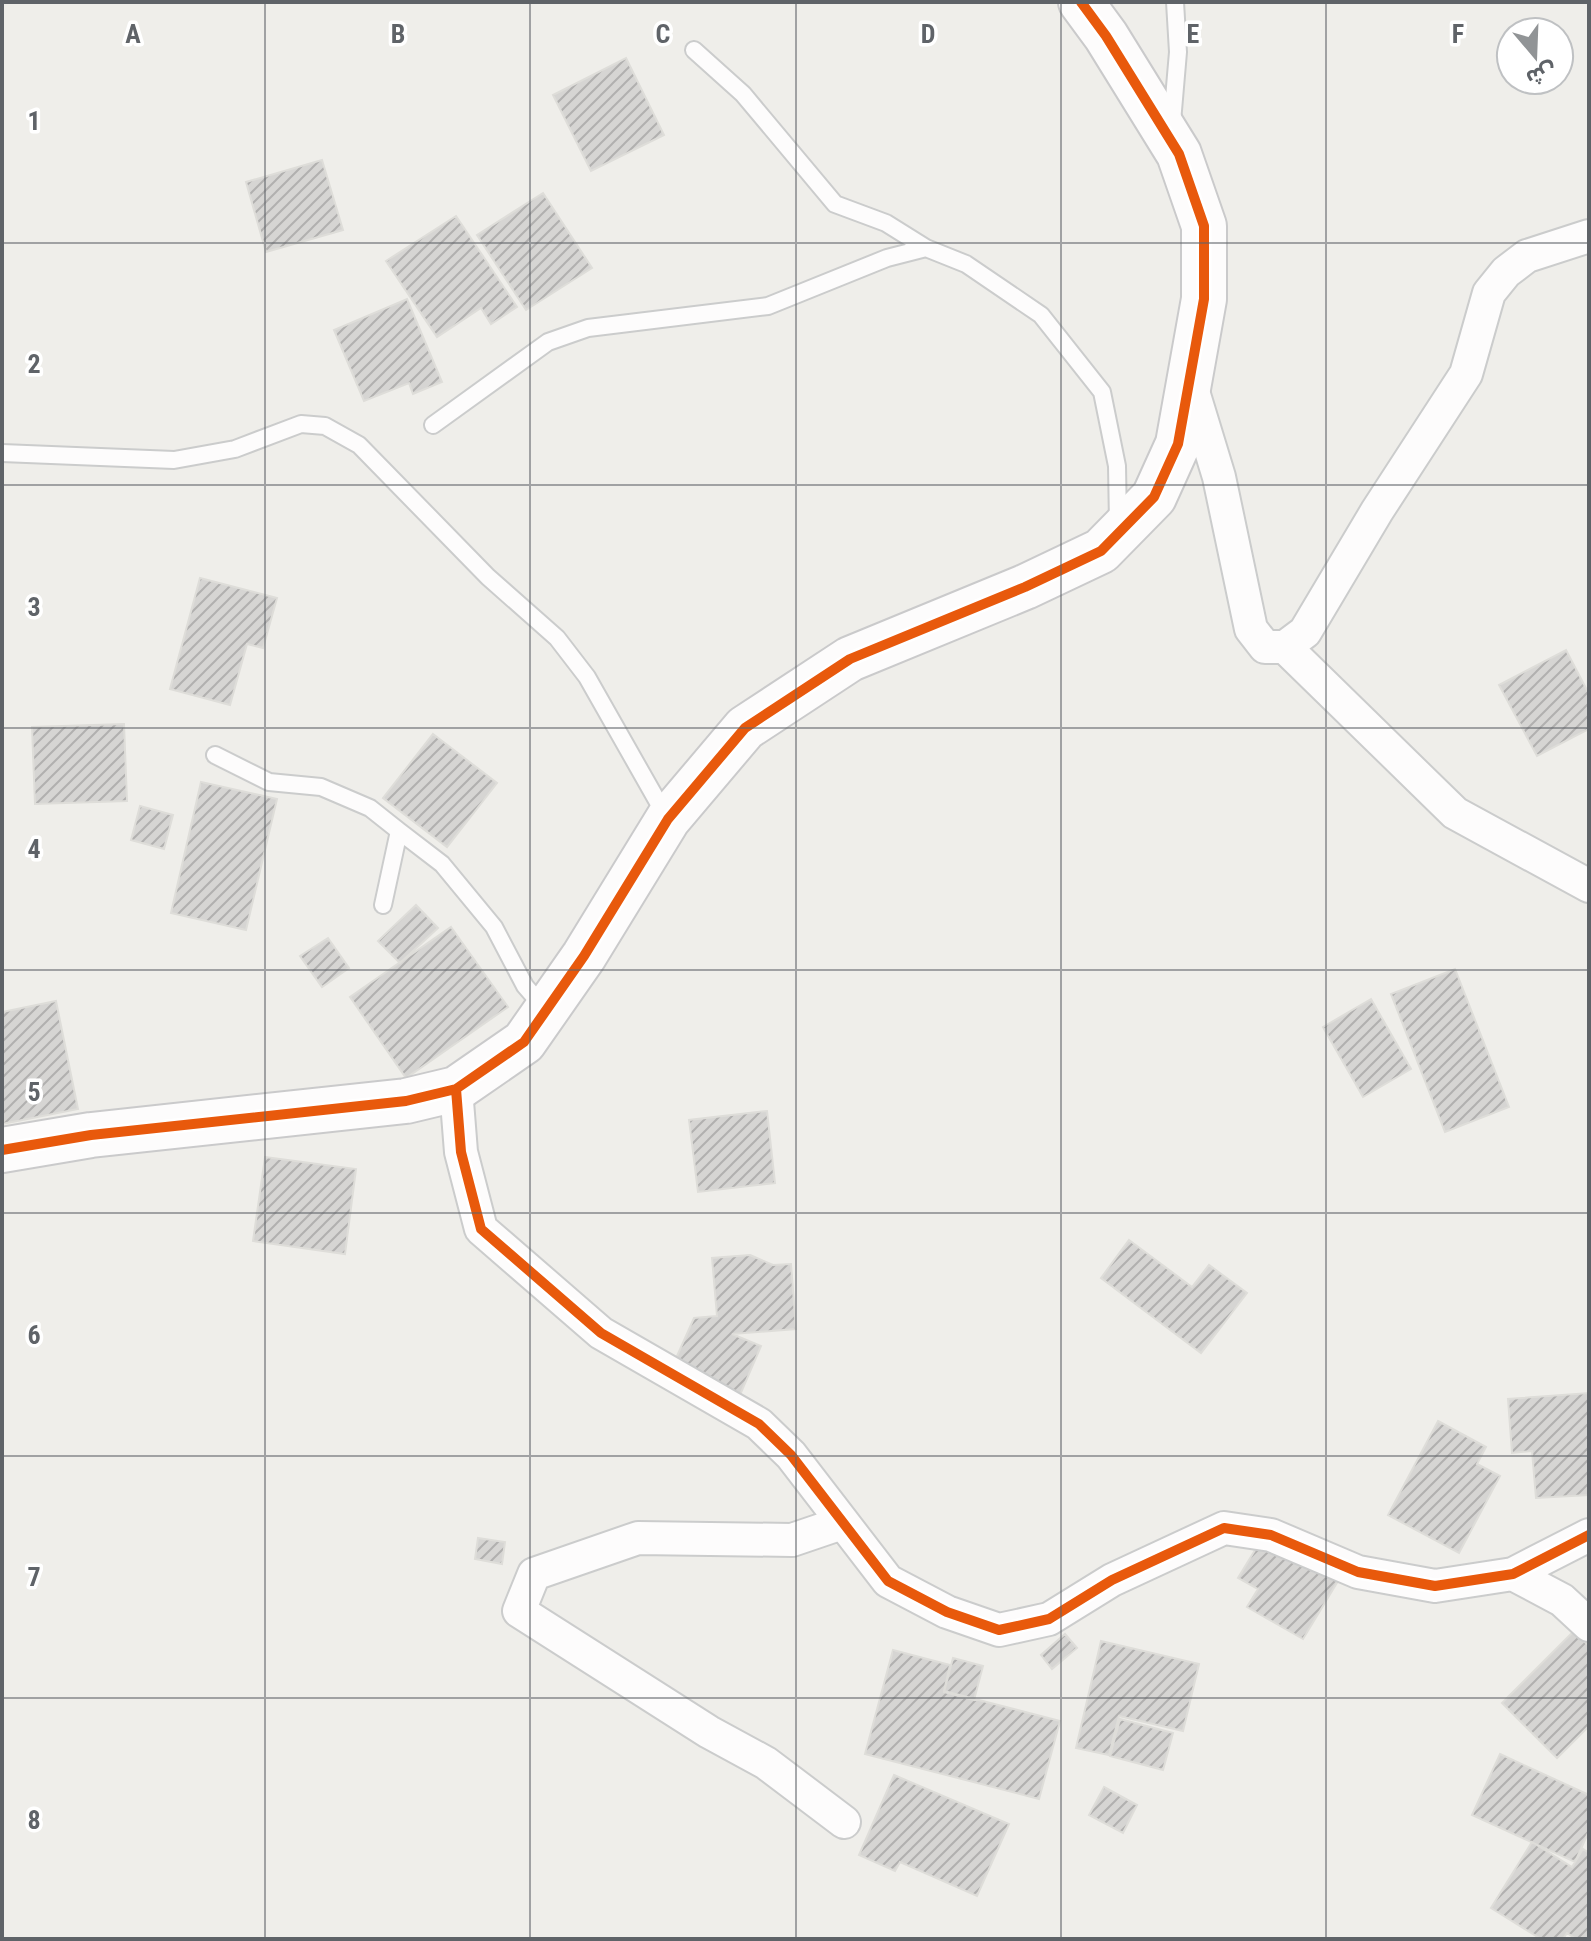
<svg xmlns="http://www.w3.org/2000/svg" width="1591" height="1941" viewBox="0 0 1591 1941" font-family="'Roboto Condensed','Noto Sans Arabic',sans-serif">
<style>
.building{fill:url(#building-hatch);stroke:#deddd9;stroke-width:2}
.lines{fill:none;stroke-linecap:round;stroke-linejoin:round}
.lane-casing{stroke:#cbcccc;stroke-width:20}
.street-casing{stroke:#cbcccc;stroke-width:36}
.secondary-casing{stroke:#cacacb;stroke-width:48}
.lane{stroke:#fdfcfc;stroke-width:16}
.street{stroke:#fdfcfc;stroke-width:32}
.secondary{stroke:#fdfcfc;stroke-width:44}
.cycleway-casing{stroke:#fff;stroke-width:15}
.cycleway{stroke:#e8590c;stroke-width:10}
.grid{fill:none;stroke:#5f6368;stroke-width:2;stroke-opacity:0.55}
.grid-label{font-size:26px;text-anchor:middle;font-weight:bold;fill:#5f6368;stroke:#fff;stroke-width:7;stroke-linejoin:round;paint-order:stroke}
</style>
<defs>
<pattern id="building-hatch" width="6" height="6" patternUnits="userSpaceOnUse" patternTransform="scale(2)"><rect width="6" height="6" fill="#d6d5d3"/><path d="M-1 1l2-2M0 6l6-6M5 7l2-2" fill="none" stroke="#b1b0af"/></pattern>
</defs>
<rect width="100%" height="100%" fill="#efeeea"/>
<path class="building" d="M 626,58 L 664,135 L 591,171 L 553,95 Z
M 322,160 L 343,230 L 266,252 L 246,182 Z
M 543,193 L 592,268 L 526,310 L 477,235 Z
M 456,216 L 517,307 L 491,324 L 481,308 L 437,337 L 386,261 Z
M 407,299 L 442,382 L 413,394 L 409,383 L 364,401 L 334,330 Z
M 200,578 L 277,598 L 263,648 L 247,644 L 230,705 L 170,689 Z
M 1566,650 L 1589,694 L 1589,729 L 1537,756 L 1499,685 Z
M 124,724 L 127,801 L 35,804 L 32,727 Z
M 433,734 L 497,783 L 447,847 L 383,798 Z
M 201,782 L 277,799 L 246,930 L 171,913 Z
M 140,806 L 173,815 L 164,849 L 131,840 Z
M 416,905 L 438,928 L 400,963 L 378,941 Z
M 451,927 L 508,1007 L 406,1078 L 350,997 Z
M 328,938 L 349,968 L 322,987 L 300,956 Z
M 1455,969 L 1509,1107 L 1445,1132 L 1391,994 Z
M 1371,999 L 1411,1069 L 1363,1097 L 1323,1027 Z
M 56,1001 L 78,1109 L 2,1124 L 2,1012 Z
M 767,1111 L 775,1183 L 698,1192 L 689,1120 Z
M 265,1157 L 356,1169 L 345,1254 L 253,1241 Z
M 1129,1240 L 1192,1287 L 1209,1265 L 1247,1293 L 1201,1353 L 1101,1278 Z
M 750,1255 L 773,1265 L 791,1264 L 796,1329 L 732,1334 L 761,1346 L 740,1395 L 673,1365 L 694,1318 L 717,1316 L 712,1258 Z
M 1589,1393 L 1589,1495 L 1536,1498 L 1532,1451 L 1512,1453 L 1508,1399 Z
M 1438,1421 L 1486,1447 L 1477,1464 L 1500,1476 L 1459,1553 L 1388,1515 Z
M 1263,1537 L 1338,1581 L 1303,1639 L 1247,1607 L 1258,1589 L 1238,1578 Z
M 478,1538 L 505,1542 L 502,1564 L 475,1559 Z
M 1574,1631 L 1589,1646 L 1589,1726 L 1557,1758 L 1502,1703 Z
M 1065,1634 L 1077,1648 L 1052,1669 L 1041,1655 Z
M 1101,1641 L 1199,1664 L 1183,1731 L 1119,1716 L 1109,1755 L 1076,1748 Z
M 893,1650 L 950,1665 L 944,1691 L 1060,1721 L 1039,1799 L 865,1754 Z
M 953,1658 L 983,1666 L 974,1700 L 944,1692 Z
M 1120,1719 L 1173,1733 L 1163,1770 L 1110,1756 Z
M 1500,1754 L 1589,1795 L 1589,1831 L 1575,1862 L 1472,1815 Z
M 894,1775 L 1009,1824 L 977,1896 L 900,1862 L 895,1871 L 859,1855 Z
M 1104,1787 L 1137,1805 L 1123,1833 L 1089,1815 Z
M 1532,1842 L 1572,1867 L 1583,1849 L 1589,1853 L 1589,1939 L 1576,1939 L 1567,1933 L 1563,1939 L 1541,1939 L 1491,1908 Z"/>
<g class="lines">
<g class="lane-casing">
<path id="lane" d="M 694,50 L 743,94 L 835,204 L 886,223 L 926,248
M 1172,122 L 1178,52 L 1175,2
M 433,425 L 548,342 L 588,328 L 768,306 L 887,258 L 926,248 L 966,264 L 1041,315 L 1102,392 L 1117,466 L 1118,523
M 2,453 L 174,460 L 235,449 L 301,424 L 325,426 L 359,445 L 488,577 L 557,638 L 587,677 L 667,818
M 215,755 L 269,782 L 321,787 L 370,808 L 399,831 L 442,864 L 494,927 L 525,986 L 545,1009
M 383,905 L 399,831"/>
</g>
<g class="street-casing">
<path id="street" d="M 1191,385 L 1219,477 L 1251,629 L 1265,647 L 1285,647 L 1305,632 L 1377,511 L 1466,374 L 1489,293 L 1506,272 L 1527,256 L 1589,236
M 1285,647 L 1455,813 L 1589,886
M 456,1089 L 461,1152 L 481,1229 L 601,1333 L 759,1424 L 791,1455 L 888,1581 L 947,1612 L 999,1630 L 1049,1619 L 1112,1580 L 1224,1528 L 1271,1535 L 1358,1572 L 1435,1586 L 1513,1574 L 1589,1535
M 842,1523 L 792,1540 L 638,1538 L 534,1574 L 519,1611 L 709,1732 L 766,1763 L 844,1822
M 1513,1574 L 1562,1600 L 1589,1625"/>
</g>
<g class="secondary-casing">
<path id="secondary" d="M 2,1150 L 91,1135 L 406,1101 L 456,1089 L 524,1042 L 584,956 L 668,819 L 745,728 L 850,659 L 1025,587 L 1101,551 L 1154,497 L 1178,444 L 1204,299 L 1204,226 L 1179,154 L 1106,36 L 1081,2"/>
</g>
<use href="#lane" class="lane"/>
<use href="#street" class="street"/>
<use href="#secondary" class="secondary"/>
<g class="cycleway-casing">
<path id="cycleway" d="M 456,1089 L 461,1152 L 481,1229 L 601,1333 L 759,1424 L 791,1455 L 888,1581 L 947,1612 L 999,1630 L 1049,1619 L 1112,1580 L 1224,1528 L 1271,1535 L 1358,1572 L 1435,1586 L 1513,1574 L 1589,1535
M 2,1150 L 91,1135 L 406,1101 L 456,1089 L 524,1042 L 584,956 L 668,819 L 745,728 L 850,659 L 1025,587 L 1101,551 L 1154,497 L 1178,444 L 1204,299 L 1204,226 L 1179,154 L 1106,36 L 1081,2"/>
</g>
<use href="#cycleway" class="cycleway"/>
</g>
<path class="grid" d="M 265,2 L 265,1939M 530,2 L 530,1939M 796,2 L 796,1939M 1061,2 L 1061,1939M 1326,2 L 1326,1939M 2,243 L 1589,243M 2,485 L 1589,485M 2,728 L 1589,728M 2,970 L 1589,970M 2,1213 L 1589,1213M 2,1456 L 1589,1456M 2,1698 L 1589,1698"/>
<g class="grid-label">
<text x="133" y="43">A</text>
<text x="398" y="43">B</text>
<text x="663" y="43">C</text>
<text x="928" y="43">D</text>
<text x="1193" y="43">E</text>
<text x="1458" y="43">F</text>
<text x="34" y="130">1</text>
<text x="34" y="373">2</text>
<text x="34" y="616">3</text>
<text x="34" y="858">4</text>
<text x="34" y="1101">5</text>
<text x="34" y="1344">6</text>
<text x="34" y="1586">7</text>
<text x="34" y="1829">8</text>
</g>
<rect width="1591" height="1941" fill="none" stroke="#5f6368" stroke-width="8"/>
<g transform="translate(1535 56) rotate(161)"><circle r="38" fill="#ffffff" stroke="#bfc1c3" stroke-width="2"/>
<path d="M0-6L14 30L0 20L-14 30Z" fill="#919496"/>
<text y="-12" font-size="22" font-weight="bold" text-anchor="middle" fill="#5f6368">ش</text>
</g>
</svg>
